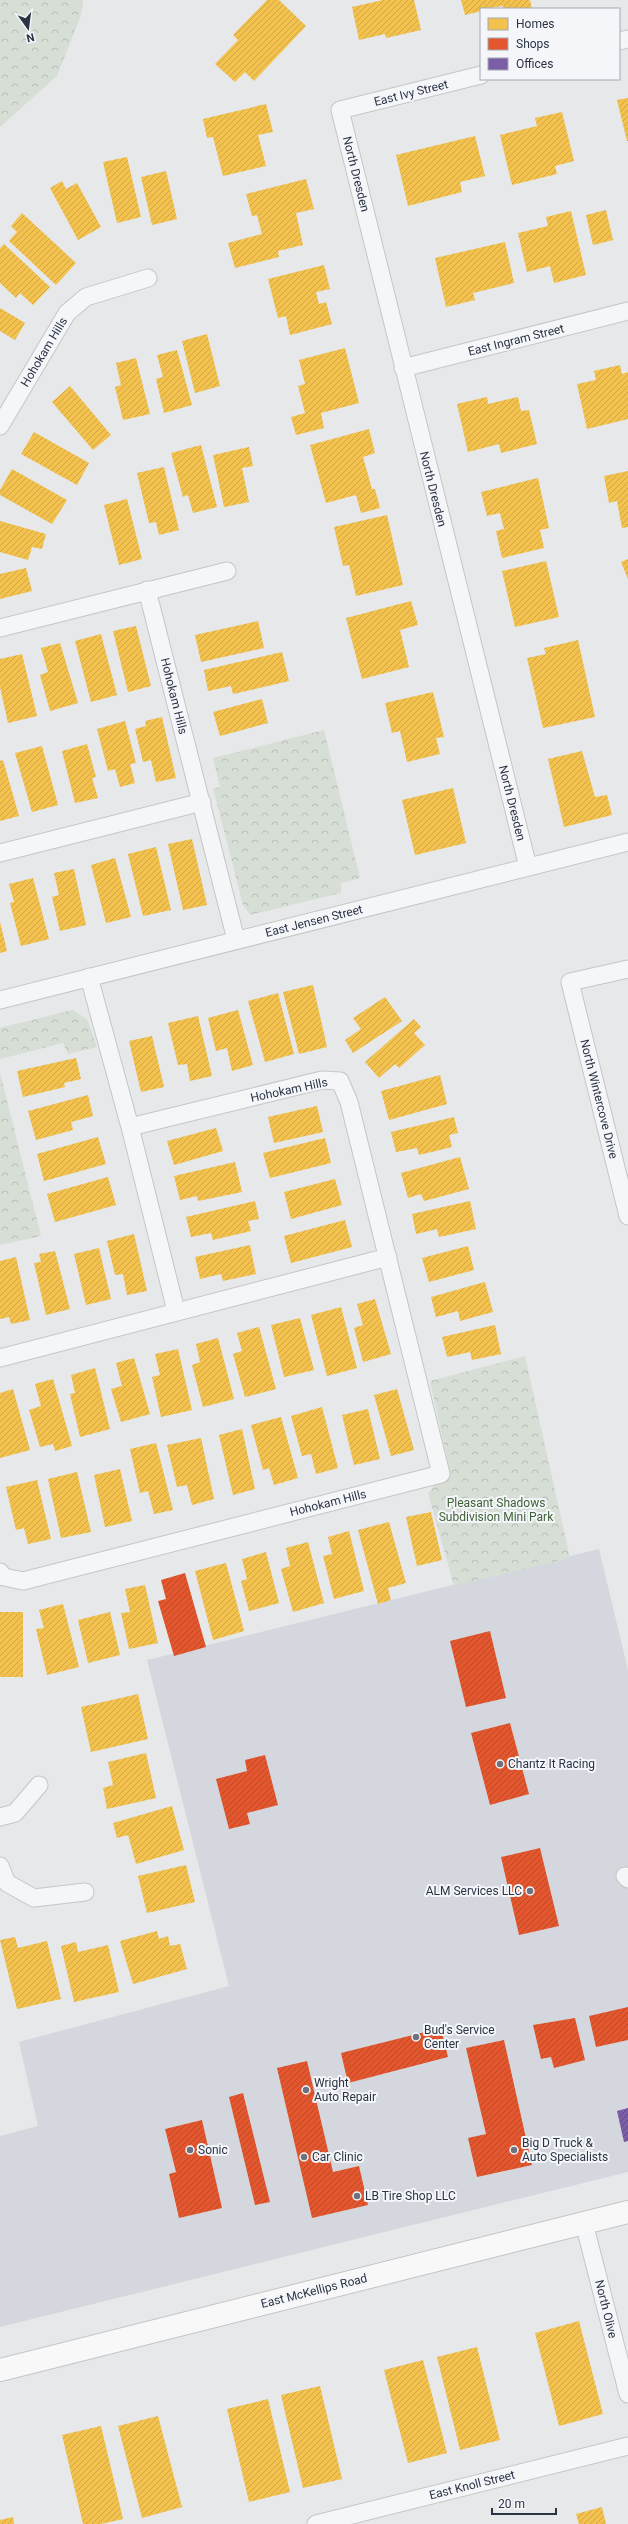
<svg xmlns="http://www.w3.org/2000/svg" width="628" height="2524" viewBox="0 0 628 2524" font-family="Roboto,sans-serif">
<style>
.built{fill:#d4d7dd}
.park{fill:url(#park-crowns)}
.homes{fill:url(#homes-hatch)}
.shops{fill:url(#shops-hatch)}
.offices{fill:url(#offices-hatch)}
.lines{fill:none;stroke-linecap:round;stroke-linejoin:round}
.minor-casing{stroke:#c4c6c8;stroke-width:19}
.primary-casing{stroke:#c2c5c8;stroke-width:24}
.minor{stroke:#f5f6f7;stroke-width:17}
.primary{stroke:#f8f8f8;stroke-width:22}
.poi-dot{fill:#6c737f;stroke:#f4f6f9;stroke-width:1.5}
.labels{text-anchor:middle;stroke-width:4;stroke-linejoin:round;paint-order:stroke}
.street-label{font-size:12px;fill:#2b3445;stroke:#f4f6f9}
.park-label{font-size:12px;fill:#3f6138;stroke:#f4f6f9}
.poi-label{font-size:12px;fill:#2b3445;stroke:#f4f6f9;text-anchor:start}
</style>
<defs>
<pattern id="park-crowns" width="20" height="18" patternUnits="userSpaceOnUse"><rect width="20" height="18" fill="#d6ded6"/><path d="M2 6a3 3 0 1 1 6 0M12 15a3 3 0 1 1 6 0" fill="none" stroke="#b8bfb9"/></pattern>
<pattern id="homes-hatch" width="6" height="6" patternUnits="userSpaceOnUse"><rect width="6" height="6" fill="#f2c14e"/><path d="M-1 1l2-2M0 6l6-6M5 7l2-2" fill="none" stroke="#d0a645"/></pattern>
<pattern id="shops-hatch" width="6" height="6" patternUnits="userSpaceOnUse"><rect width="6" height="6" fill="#e4572e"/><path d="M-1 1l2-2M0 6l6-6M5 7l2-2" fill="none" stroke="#b94929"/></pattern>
<pattern id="offices-hatch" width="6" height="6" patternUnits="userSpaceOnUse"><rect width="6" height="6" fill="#7b5ea7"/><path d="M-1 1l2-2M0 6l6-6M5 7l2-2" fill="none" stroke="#604a82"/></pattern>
</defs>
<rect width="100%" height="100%" fill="#e6e8ea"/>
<path class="built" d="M 599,1549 L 628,1670 L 628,2172 L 0,2327 L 0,2136 L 38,2126 L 19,2042 L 229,1986 L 147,1660 Z"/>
<path class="park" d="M 0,0 L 83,0 L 81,15 L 57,76 L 0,127 Z
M 324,730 L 360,878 L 341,883 L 341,893 L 250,915 L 243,905 L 213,788 L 220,787 L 213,758 Z
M 72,1010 L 87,1019 L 97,1047 L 68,1054 L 63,1043 L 0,1059 L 0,1028 Z
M 0,1073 L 41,1236 L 0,1245 Z
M 525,1356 L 570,1558 L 454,1586 L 428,1493 L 440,1480 L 448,1463 L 430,1381 Z"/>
<path class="homes" d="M 267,0 L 279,0 L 306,26 L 254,81 L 245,72 L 235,82 L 215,64 L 238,40 L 233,35 Z
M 383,0 L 414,0 L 421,30 L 386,38 L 385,34 L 359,40 L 352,7 Z
M 461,0 L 530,0 L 532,9 L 504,9 L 503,6 L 481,9 L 481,11 L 465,15 Z
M 628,98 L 628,141 L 627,141 L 617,100 Z
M 266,104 L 273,132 L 258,135 L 266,166 L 223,176 L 213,137 L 207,138 L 203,119 Z
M 562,112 L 574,161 L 555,166 L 557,174 L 512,185 L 500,135 L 537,126 L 535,118 Z
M 475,136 L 485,176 L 460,182 L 462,192 L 408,206 L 396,155 Z
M 127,157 L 141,217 L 117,223 L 103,162 Z
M 166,171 L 177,219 L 152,225 L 141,177 Z
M 306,179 L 314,209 L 296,213 L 303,245 L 278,251 L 279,257 L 235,268 L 228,243 L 262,234 L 257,215 L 252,216 L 246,194 Z
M 62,181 L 66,189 L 77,183 L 101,227 L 78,240 L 50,188 Z
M 606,210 L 613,240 L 593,245 L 586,215 Z
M 571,211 L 586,275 L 554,283 L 550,266 L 527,272 L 518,233 L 548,226 L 546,217 Z
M 22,213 L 76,263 L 56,285 L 9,241 L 17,232 L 11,226 Z
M 505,242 L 514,283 L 473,293 L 475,300 L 446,307 L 435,258 Z
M 4,244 L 50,287 L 33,305 L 20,293 L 16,298 L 0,283 L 0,248 Z
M 324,265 L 330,289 L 316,292 L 319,304 L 326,302 L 332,324 L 290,335 L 286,316 L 278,318 L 268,279 Z
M 0,308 L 25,323 L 15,340 L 0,331 Z
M 207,334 L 220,386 L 195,393 L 182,341 Z
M 345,348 L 359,403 L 321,413 L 324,428 L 296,435 L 291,417 L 305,413 L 298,386 L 305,384 L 299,360 Z
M 177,350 L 192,405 L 164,413 L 156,379 L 163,377 L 157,355 Z
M 136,358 L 150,414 L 123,420 L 115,387 L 121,385 L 116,363 Z
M 620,365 L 622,374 L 628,372 L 628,419 L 587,429 L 577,384 L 596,380 L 594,371 Z
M 70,386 L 111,435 L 93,450 L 52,402 Z
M 487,397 L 488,404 L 518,397 L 521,411 L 529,410 L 537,444 L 501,453 L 499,444 L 468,452 L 457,404 Z
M 369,429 L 375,453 L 363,457 L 372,489 L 375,489 L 380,508 L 361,513 L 356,495 L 326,503 L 310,445 Z
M 34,432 L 89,463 L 77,485 L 21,454 Z
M 201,445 L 217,507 L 193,513 L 188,495 L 183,497 L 171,453 Z
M 249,447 L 253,466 L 242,468 L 249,502 L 224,507 L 213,455 Z
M 164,467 L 179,530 L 159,535 L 156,522 L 149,523 L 137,473 Z
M 12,469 L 67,500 L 52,524 L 0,495 L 0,490 Z
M 628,471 L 628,527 L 622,528 L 617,501 L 609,503 L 604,476 Z
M 538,478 L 549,528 L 540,530 L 544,548 L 502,558 L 496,531 L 504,529 L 500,513 L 487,516 L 481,492 Z
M 127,499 L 142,559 L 119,565 L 104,505 Z
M 387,515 L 403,585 L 356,596 L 349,565 L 343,566 L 334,527 Z
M 0,521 L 46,534 L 42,549 L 32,547 L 28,560 L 0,552 Z
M 628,559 L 628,579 L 621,562 Z
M 546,561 L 559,617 L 515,627 L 502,571 Z
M 26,568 L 32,591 L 0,599 L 0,574 Z
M 411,601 L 418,625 L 400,630 L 409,667 L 362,679 L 346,618 Z
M 258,621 L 264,648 L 201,662 L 195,635 Z
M 136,626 L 151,686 L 128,692 L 113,631 Z
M 101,634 L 117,695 L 91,702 L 75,641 Z
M 578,640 L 595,717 L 543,728 L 527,658 L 546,654 L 544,648 Z
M 60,643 L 78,703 L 50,711 L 40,675 L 48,672 L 41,648 Z
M 282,652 L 289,681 L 233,694 L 231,686 L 208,691 L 204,670 Z
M 22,654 L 37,716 L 8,723 L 0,687 L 0,659 Z
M 433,692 L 444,737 L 436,738 L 440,754 L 407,762 L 400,731 L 392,733 L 385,703 Z
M 262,699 L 268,723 L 220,736 L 213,712 Z
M 162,717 L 176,778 L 156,782 L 151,760 L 143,762 L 135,729 L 146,726 L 145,721 Z
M 125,721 L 136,763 L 130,764 L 135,783 L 120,787 L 115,769 L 108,771 L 97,729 Z
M 87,744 L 96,777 L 92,778 L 98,798 L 75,803 L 62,751 Z
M 42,746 L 58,805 L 32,812 L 15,753 Z
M 582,751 L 595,797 L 607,795 L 612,815 L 564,827 L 548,759 Z
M 3,760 L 19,816 L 0,821 L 0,761 Z
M 453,788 L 466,843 L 415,855 L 402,800 Z
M 192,839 L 207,905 L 183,910 L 168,844 Z
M 156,847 L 171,910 L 143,916 L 128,854 Z
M 115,858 L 131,917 L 106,923 L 91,865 Z
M 74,869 L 86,925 L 60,931 L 52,897 L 59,895 L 54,873 Z
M 33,878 L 49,939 L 21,946 L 10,903 L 14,902 L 9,884 Z
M 0,922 L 7,951 L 0,953 Z
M 313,985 L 327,1047 L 299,1054 L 283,992 Z
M 278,993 L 294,1054 L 265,1062 L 248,1001 Z
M 385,997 L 402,1021 L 353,1053 L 345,1040 L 361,1029 L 353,1018 Z
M 238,1010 L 253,1065 L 232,1071 L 227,1048 L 216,1051 L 208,1018 Z
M 198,1016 L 212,1076 L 190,1081 L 187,1064 L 178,1065 L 168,1023 Z
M 414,1019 L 421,1027 L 414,1033 L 425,1045 L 399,1068 L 395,1064 L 379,1078 L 365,1062 Z
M 152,1036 L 164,1087 L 141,1092 L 129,1041 Z
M 76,1058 L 81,1079 L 64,1083 L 65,1087 L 23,1097 L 17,1071 Z
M 440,1075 L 447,1104 L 389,1120 L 381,1091 Z
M 88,1095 L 93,1116 L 71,1122 L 73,1130 L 36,1140 L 28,1111 Z
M 317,1106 L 323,1132 L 274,1143 L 268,1117 Z
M 454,1117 L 458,1133 L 449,1135 L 452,1147 L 419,1155 L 417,1148 L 396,1152 L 391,1132 Z
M 216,1128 L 223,1151 L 174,1165 L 167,1141 Z
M 98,1137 L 106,1164 L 44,1181 L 37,1154 Z
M 325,1138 L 331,1163 L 270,1178 L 263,1153 Z
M 460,1157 L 469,1189 L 424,1201 L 421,1194 L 408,1198 L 401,1173 Z
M 235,1162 L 242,1192 L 198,1201 L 197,1196 L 180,1200 L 174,1176 Z
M 108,1177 L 116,1205 L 55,1222 L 47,1194 Z
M 335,1179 L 342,1205 L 291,1219 L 284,1192 Z
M 255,1201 L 259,1219 L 248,1221 L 251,1231 L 213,1240 L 211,1233 L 191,1237 L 186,1217 Z
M 470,1201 L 476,1229 L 439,1237 L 437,1229 L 416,1234 L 412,1214 Z
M 345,1220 L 352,1247 L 291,1263 L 284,1236 Z
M 134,1234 L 147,1291 L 127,1295 L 123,1274 L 115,1275 L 107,1241 Z
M 250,1245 L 256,1274 L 223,1281 L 221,1274 L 200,1279 L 195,1257 Z
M 468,1246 L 474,1270 L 429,1282 L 422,1258 Z
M 99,1248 L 111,1299 L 86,1305 L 74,1254 Z
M 55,1251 L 70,1309 L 46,1315 L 34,1263 L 41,1262 L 39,1254 Z
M 16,1257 L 30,1320 L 11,1324 L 9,1317 L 0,1319 L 0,1261 Z
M 485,1282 L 493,1312 L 460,1321 L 458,1311 L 436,1317 L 431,1297 Z
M 375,1299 L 391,1354 L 363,1362 L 354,1328 L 363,1325 L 357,1304 Z
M 341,1307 L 357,1368 L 327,1376 L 311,1315 Z
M 300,1318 L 314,1370 L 284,1377 L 271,1325 Z
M 495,1325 L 501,1354 L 472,1360 L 470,1352 L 447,1357 L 442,1337 Z
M 259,1327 L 276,1389 L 245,1397 L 233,1354 L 242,1351 L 237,1333 Z
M 218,1338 L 234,1399 L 203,1407 L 192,1365 L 200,1362 L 196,1344 Z
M 178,1349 L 192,1410 L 161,1417 L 152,1377 L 160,1375 L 155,1354 Z
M 134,1358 L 150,1414 L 121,1422 L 111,1389 L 122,1386 L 116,1363 Z
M 95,1368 L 110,1429 L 80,1437 L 70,1394 L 75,1393 L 71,1375 Z
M 53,1379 L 72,1446 L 55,1451 L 53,1444 L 40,1447 L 29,1410 L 41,1406 L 35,1384 Z
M 13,1389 L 30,1450 L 0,1458 L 0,1393 Z
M 397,1389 L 414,1450 L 391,1456 L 374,1395 Z
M 322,1407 L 338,1468 L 316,1474 L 311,1454 L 302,1456 L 291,1416 Z
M 368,1409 L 380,1459 L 354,1465 L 342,1415 Z
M 281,1417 L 298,1478 L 274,1485 L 269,1468 L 263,1470 L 251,1425 Z
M 242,1429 L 255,1489 L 233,1495 L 219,1435 Z
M 201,1438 L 214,1499 L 192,1505 L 187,1485 L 177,1487 L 167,1445 Z
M 156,1443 L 173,1510 L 154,1514 L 148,1491 L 140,1493 L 130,1449 Z
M 120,1469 L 132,1521 L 105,1527 L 94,1475 Z
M 77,1472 L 91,1532 L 61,1538 L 48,1479 Z
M 37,1480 L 51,1539 L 28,1544 L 24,1528 L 16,1530 L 6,1487 Z
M 431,1512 L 442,1560 L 417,1566 L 406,1517 Z
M 389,1522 L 406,1583 L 388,1588 L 391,1600 L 378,1604 L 358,1530 Z
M 349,1531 L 364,1591 L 334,1599 L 323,1556 L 332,1554 L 328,1537 Z
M 308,1542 L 324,1603 L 293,1612 L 281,1569 L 290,1566 L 286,1548 Z
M 266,1552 L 279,1603 L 249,1611 L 241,1581 L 247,1579 L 242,1559 Z
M 226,1563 L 244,1631 L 213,1640 L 195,1571 Z
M 145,1585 L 158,1643 L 129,1649 L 121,1613 L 130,1612 L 125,1589 Z
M 63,1604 L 79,1667 L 47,1675 L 36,1629 L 44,1628 L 39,1610 Z
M 0,1612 L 23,1612 L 23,1677 L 0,1677 Z
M 110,1612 L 120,1655 L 88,1663 L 78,1620 Z
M 138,1694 L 148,1739 L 91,1752 L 81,1707 Z
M 146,1753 L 156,1798 L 107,1809 L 103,1788 L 113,1785 L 108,1762 Z
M 172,1806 L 184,1850 L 136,1864 L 128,1835 L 117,1838 L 113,1823 Z
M 186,1865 L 195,1902 L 147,1913 L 138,1876 Z
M 157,1931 L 159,1939 L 168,1936 L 170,1946 L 180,1944 L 187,1969 L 133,1984 L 120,1941 Z
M 15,1937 L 18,1948 L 47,1941 L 61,1999 L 17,2009 L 0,1940 Z
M 76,1942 L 78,1952 L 108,1945 L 119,1992 L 74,2002 L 61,1946 Z
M 579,2321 L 603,2414 L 559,2426 L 535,2333 Z
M 477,2347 L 500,2440 L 460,2450 L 437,2357 Z
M 423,2360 L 447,2453 L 408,2463 L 384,2370 Z
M 320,2386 L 342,2479 L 303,2488 L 281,2395 Z
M 268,2399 L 290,2492 L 249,2502 L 227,2409 Z
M 158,2416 L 182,2507 L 142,2518 L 118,2426 Z
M 101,2426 L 123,2519 L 101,2524 L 83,2524 L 62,2435 Z
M 602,2507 L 606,2524 L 579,2524 L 576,2514 Z
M 13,2517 L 14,2524 L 0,2524 L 0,2520 Z"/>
<path class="shops" d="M 185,1573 L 206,1647 L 174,1656 L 158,1601 L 166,1599 L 161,1580 Z
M 490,1631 L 506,1698 L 466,1707 L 450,1641 Z
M 510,1723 L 529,1794 L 490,1805 L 471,1733 Z
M 265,1755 L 278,1805 L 247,1813 L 250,1824 L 229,1829 L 216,1779 L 247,1771 L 245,1760 Z
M 540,1848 L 559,1926 L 519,1935 L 501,1857 Z
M 628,2007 L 628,2040 L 596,2047 L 589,2016 Z
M 575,2018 L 585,2060 L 554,2068 L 551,2057 L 541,2059 L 533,2025 Z
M 441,2028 L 448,2057 L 348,2083 L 341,2053 Z
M 504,2040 L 532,2165 L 477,2177 L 468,2138 L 486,2134 L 466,2048 Z
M 307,2061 L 333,2172 L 359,2166 L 368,2205 L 312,2218 L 277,2068 Z
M 243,2093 L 270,2202 L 255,2205 L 229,2097 Z
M 202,2120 L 222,2208 L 179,2218 L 169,2174 L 176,2172 L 165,2129 Z"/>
<path class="offices" d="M 628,2108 L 628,2141 L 624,2142 L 617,2111 Z"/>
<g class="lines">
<g class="minor-casing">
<path id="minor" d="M 619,41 L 628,39
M 481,75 L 340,110 L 528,867
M 403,368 L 628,311
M 0,426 L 67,313 L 86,297 L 148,278
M 147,590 L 236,940
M 0,628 L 227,571
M 0,853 L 202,802
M 628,969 L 570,982 L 628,1216
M 89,977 L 130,1127 L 176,1311
M 0,1000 L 628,842
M 0,1358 L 388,1257
M 0,1572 L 4,1577 L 23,1581 L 441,1474 L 349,1102 L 340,1081 L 322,1080 L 130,1127
M 0,1817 L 15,1813 L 39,1785
M 0,1866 L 7,1883 L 34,1898 L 85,1892
M 625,1876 L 628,1879
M 584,2223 L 628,2394
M 316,2524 L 628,2446"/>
</g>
<g class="primary-casing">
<path id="primary" d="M 0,2370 L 628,2212"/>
</g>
<use href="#minor" class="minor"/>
<use href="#primary" class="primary"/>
</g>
<g class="poi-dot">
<circle cx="500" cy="1764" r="4"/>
<circle cx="530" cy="1891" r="4"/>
<circle cx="416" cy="2037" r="4"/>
<circle cx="306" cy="2090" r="4"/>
<circle cx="190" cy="2150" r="4"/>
<circle cx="514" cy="2150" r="4"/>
<circle cx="304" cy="2157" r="4"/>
<circle cx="357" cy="2196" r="4"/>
</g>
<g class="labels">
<g class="street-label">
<text transform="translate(411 93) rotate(-14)" y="4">East Ivy Street</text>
<text transform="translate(356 174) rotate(76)" y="4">North Dresden</text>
<text transform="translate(516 340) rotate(-14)" y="4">East Ingram Street</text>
<text transform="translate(44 352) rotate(-59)" y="4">Hohokam Hills</text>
<text transform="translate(433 489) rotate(76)" y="4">North Dresden</text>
<text transform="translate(174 696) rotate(76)" y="4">Hohokam Hills</text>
<text transform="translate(512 803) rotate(76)" y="4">North Dresden</text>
<text transform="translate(314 921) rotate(-14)" y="4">East Jensen Street</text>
<text transform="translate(289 1090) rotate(-12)" y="4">Hohokam Hills</text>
<text transform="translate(599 1099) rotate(76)" y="4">North Wintercove Drive</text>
<text transform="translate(328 1503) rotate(-14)" y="4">Hohokam Hills</text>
<text transform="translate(314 2291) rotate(-14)" y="4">East McKellips Road</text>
<text transform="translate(606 2309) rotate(76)" y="4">North Olive</text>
<text transform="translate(472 2485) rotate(-14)" y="4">East Knoll Street</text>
</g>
<g class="park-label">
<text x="496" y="1507">Pleasant Shadows<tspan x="496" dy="14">Subdivision Mini Park</tspan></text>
</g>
<g class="poi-label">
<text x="508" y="1768">Chantz It Racing</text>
<text x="522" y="1895" text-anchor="end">ALM Services LLC</text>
<text x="424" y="2034">Bud's Service<tspan x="424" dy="14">Center</tspan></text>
<text x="314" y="2087">Wright<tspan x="314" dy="14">Auto Repair</tspan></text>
<text x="522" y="2147">Big D Truck &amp;<tspan x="522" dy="14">Auto Specialists</tspan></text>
<text x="198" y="2154">Sonic</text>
<text x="312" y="2161">Car Clinic</text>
<text x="365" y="2200">LB Tire Shop LLC</text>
</g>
</g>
<rect x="480" y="8" width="140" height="72" fill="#f4f6f9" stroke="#a4a8b1"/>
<rect x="488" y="18" width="20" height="12" fill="#f2c14e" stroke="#a4a8b1"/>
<text x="516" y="28" font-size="12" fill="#2b3445">Homes</text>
<rect x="488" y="38" width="20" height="12" fill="#e4572e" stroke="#a4a8b1"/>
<text x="516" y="48" font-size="12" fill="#2b3445">Shops</text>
<rect x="488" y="58" width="20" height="12" fill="#7b5ea7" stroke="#a4a8b1"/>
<text x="516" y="68" font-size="12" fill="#2b3445">Offices</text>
<g transform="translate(28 28) rotate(166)" stroke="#f4f6f9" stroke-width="3" paint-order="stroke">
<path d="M0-3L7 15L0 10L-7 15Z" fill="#2b3445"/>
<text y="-6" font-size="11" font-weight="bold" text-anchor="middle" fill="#2b3445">N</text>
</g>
<path d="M492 2508v6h64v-6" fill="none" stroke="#2b3445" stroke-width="2"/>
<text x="498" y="2508" font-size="12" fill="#2b3445" stroke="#f4f6f9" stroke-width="3" paint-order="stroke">20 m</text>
</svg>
